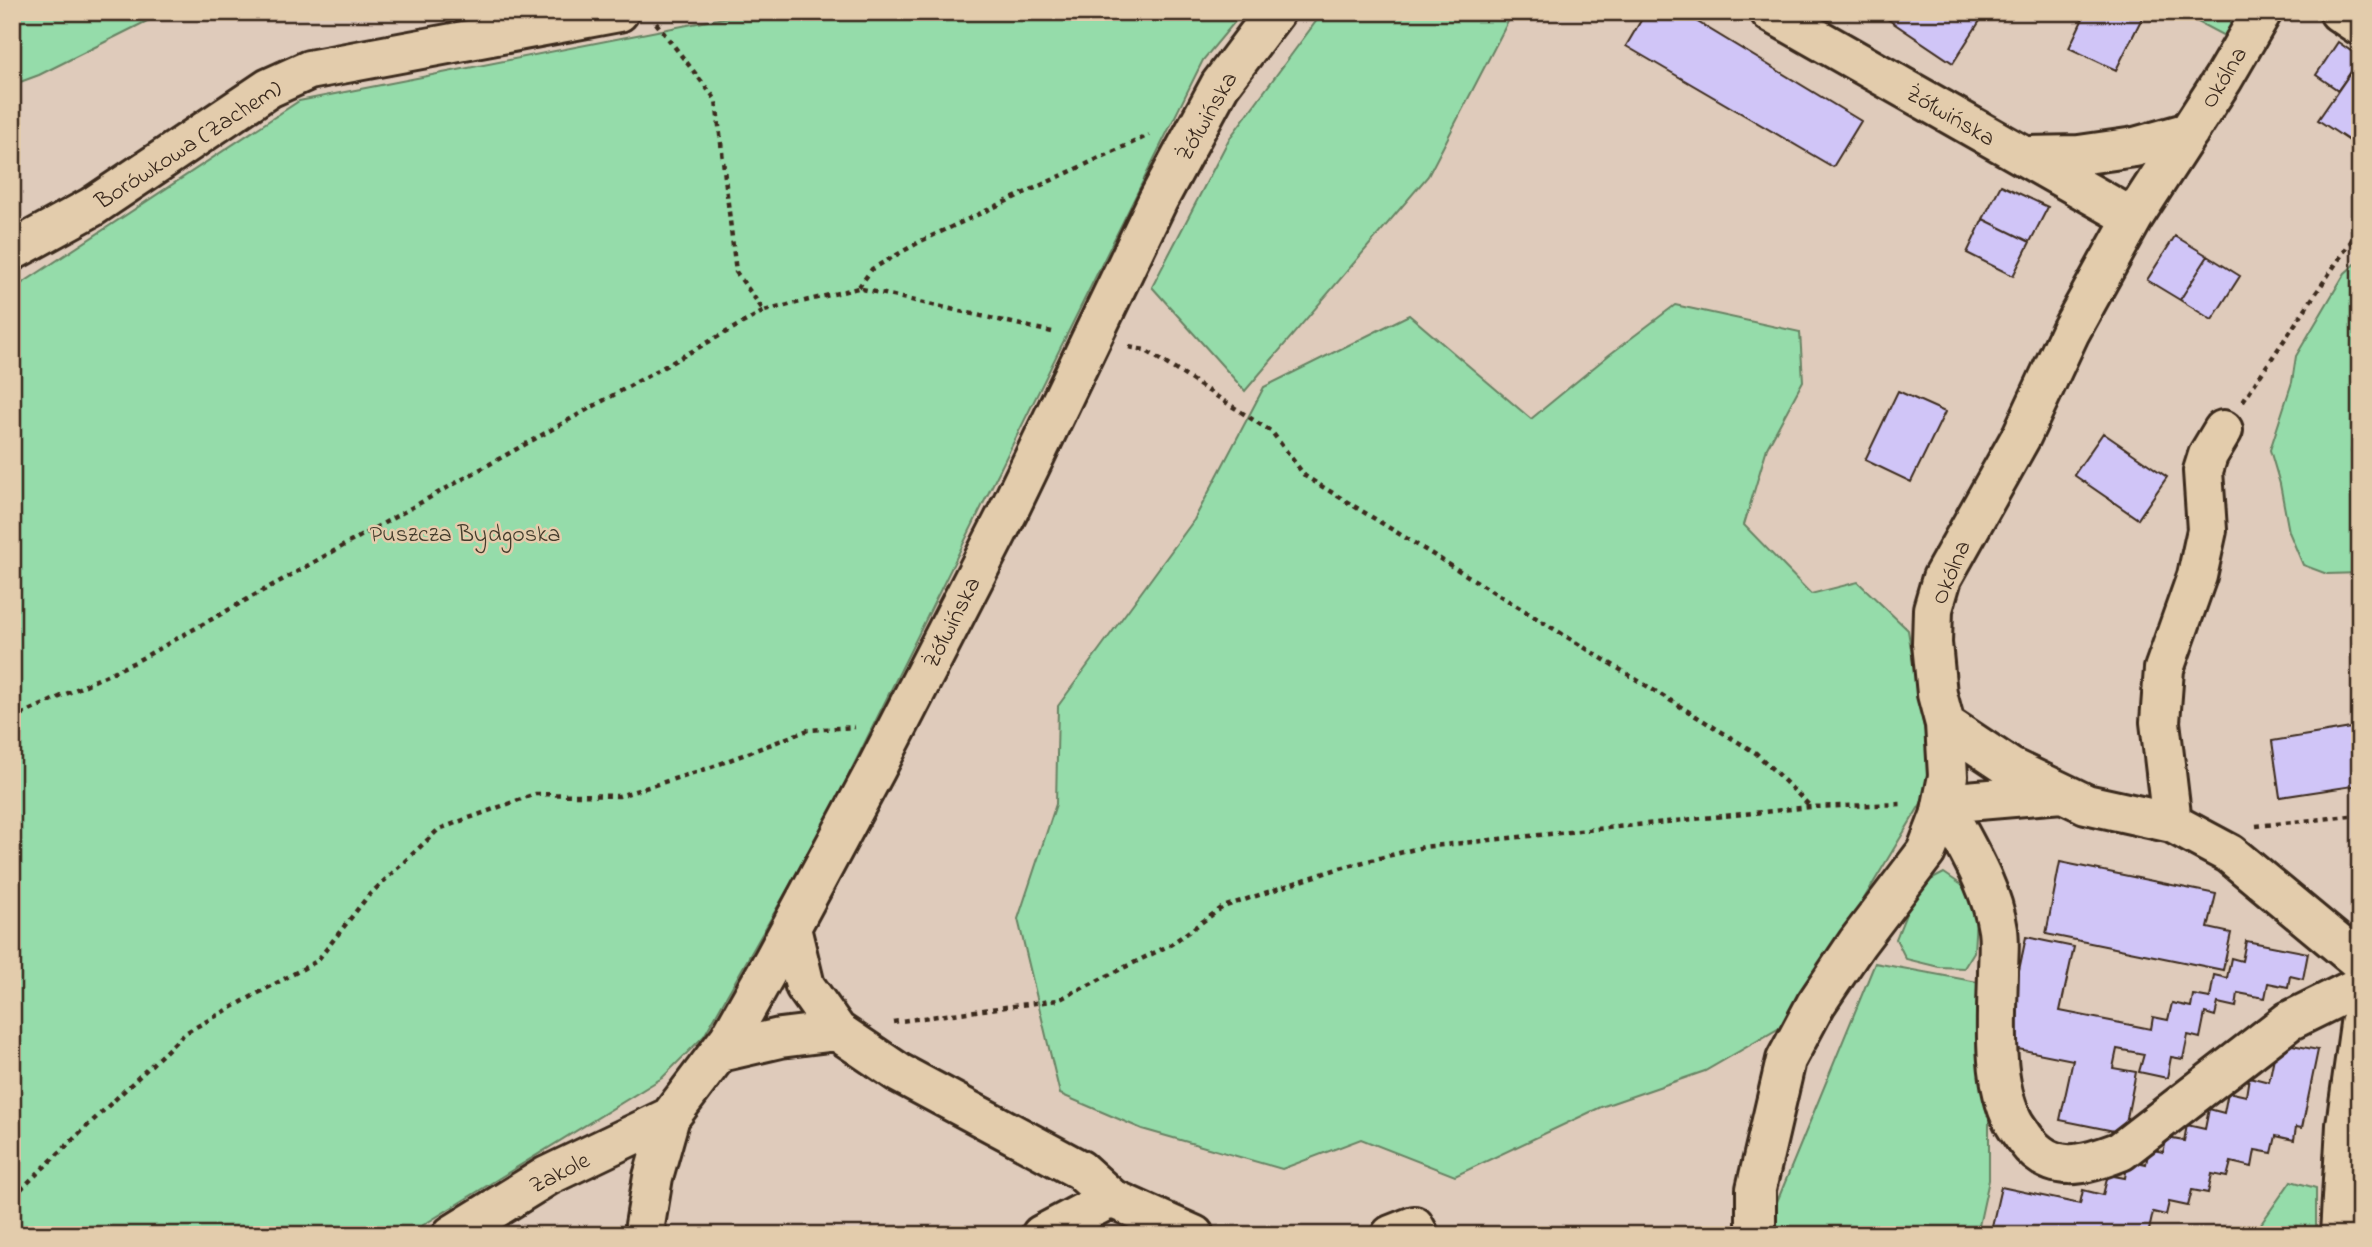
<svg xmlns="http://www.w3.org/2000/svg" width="2372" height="1247" viewBox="0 0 2372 1247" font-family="'Indie Flower',sans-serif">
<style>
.green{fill:#95dcaa;stroke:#688364;stroke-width:2}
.building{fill:#d0c5f7;stroke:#3b2a1e;stroke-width:2}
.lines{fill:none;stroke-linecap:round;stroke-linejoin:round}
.minor-casing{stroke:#3b2a1e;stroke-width:44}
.path{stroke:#3b2a1e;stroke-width:4.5;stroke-dasharray:5 5;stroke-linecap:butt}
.minor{stroke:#e3ccac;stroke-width:38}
.labels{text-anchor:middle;stroke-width:5;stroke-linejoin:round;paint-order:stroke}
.street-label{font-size:24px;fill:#3b2a1e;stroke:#e3ccac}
.park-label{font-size:24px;fill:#443c2c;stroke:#e3ccac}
</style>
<rect width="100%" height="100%" fill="#dfcbbb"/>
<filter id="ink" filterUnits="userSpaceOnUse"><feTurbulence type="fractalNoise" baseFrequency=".0143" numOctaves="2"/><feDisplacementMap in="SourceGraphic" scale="14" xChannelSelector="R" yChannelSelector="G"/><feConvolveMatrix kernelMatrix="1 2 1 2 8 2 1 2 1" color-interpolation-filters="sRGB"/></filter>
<g filter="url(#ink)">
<path class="green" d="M 12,12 L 165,12 L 39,75 L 12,85 Z
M 754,12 L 1243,12 L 1203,60 L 823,827 L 704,1036 L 662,1078 L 407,1235 L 12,1235 L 12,290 L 299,101 Z
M 1323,12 L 1513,12 L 1428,176 L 1245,391 L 1152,287 L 1229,139 Z
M 2179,12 L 2248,12 L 2230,39 Z
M 2360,260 L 2360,415 L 2351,451 L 2360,469 L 2360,573 L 2327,574 L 2303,565 L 2289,532 L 2280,484 L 2270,450 L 2292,382 L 2296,356 L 2345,273 Z
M 1675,305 L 1800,332 L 1803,381 L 1767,448 L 1744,525 L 1811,594 L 1858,582 L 1908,630 L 1922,718 L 1935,780 L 1790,1022 L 1705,1071 L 1601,1107 L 1455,1176 L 1361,1139 L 1282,1169 L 1142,1129 L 1060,1094 L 1018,919 L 1056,804 L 1058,706 L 1194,520 L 1264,387 L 1409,315 L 1531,419 L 1609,355 Z
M 1944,873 L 1969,890 L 1976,916 L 1974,952 L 1964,968 L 1939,967 L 1906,959 L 1896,939 L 1908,909 L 1923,884 Z
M 1875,963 L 1989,984 L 1989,1180 L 1977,1235 L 1771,1235 L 1772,1214 Z
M 2291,1181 L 2316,1188 L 2316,1235 L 2256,1235 L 2256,1231 Z"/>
<path class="building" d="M 1646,12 L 1681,12 L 1861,121 L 1833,167 L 1626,46 Z
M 1877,12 L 1978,12 L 1983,16 L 1953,63 Z
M 2086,12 L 2145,12 L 2116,70 L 2069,48 Z
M 2338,42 L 2351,51 L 2357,42 L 2360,44 L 2360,59 L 2338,90 L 2316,75 Z
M 2360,59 L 2360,148 L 2318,120 Z
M 2001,185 L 2048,207 L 2030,242 L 1983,219 Z
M 1983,219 L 2030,242 L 2013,276 L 1967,253 Z
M 2175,236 L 2208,256 L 2180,300 L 2147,280 Z
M 2208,256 L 2240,276 L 2212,320 L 2180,300 Z
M 1898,391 L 1945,412 L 1911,482 L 1865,460 Z
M 2103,433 L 2167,477 L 2138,519 L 2074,475 Z
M 2351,728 L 2360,785 L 2280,797 L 2272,741 Z
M 2060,862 L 2216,894 L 2208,928 L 2231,933 L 2223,970 L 2046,934 Z
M 2026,937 L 2074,947 L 2060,1011 L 2151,1029 L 2153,1017 L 2168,1020 L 2172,1003 L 2191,1007 L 2193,995 L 2210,998 L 2214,975 L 2227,978 L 2231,958 L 2242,961 L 2246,941 L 2308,953 L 2303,979 L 2290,976 L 2288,987 L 2268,983 L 2265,998 L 2238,993 L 2236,1007 L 2218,1003 L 2215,1016 L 2205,1013 L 2200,1038 L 2188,1035 L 2183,1059 L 2171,1057 L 2167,1078 L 2139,1072 L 2144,1054 L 2117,1049 L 2113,1068 L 2136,1072 L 2124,1133 L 2060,1120 L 2073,1060 L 2003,1046 Z
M 2277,1042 L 2318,1050 L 2302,1128 L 2296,1127 L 2294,1140 L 2276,1136 L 2272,1153 L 2255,1150 L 2252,1167 L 2231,1162 L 2227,1177 L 2212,1174 L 2208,1193 L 2192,1190 L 2188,1206 L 2169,1202 L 2166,1215 L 2153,1212 L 2148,1235 L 1990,1235 L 2001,1187 L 2080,1204 L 2083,1190 L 2103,1195 L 2108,1175 L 2125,1178 L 2128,1160 L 2146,1164 L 2149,1149 L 2163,1152 L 2167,1138 L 2184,1141 L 2187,1125 L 2205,1129 L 2209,1109 L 2224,1113 L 2228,1092 L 2246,1096 L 2249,1077 L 2269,1082 Z"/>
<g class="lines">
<g class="minor-casing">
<path id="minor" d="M 1770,12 L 2133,218
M 2262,12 L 2223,79 L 2133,218 L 2070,332 L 2022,435 L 1942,578 L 1933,609 L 1932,643 L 1937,694 L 1945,724 L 2011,768 L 2086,804 L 2172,823 L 2230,854 L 2360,962
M 2339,12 L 2360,26
M 2026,156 L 2079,155 L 2135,147 L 2189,132
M 12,251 L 92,207 L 269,88 L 309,70 L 619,12
M 1943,803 C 1964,844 1991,884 1998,930 C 2000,944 1998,959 1998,973 C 1997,1018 1992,1081 2013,1121 C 2016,1127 2021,1133 2025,1139 C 2052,1176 2085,1165 2121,1151 L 2289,1021 L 2360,986
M 1943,803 L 2062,793
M 2172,823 L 2160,722 L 2164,669 L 2197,576 L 2207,530 L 2203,471 L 2208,455 L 2223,430
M 791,928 L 805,986 L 837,1031 L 899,1073 L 1080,1170 L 1111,1198
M 720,1052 L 780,1038 L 837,1031
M 452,1235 L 547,1176 L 670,1117
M 647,1235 L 645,1225 L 653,1177 L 670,1117 L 729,1039 L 774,959 L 876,769 L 1009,510 L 1158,200 L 1220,85 L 1275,12
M 1041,1235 L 1111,1198 L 1194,1235
M 1391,1235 L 1414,1226 L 1419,1235
M 1756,1235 L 1756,1189 L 1786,1060 L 1816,1004 L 1857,943 L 1926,852 L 1940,816 L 1948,776 L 1945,724
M 2340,1235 L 2346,1125 L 2360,1024"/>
</g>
<path class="path" d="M 656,23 L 716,100 L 736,272 L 764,311 L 858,288
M 1052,332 L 858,288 L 872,269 L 921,241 L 1149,135
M 1129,347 L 1145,350 L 1272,432 L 1305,476 L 1756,753 L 1811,807
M 2243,401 L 2360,228
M 12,719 L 135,662 L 764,311
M 2256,826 L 2360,815
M 893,1022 L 1058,1000 L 1170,945 L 1223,907 L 1340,868 L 1423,847 L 1811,807 L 1903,804
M 12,1195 L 19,1191 L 185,1033 L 317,961 L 368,896 L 439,829 L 535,794 L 619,796 L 709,768 L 808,730 L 855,727"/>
<use href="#minor" class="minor"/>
</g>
</g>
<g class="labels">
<g class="street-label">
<text transform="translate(2223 77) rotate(-59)" y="8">Okólna</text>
<text transform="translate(1951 115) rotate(30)" y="8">Żółwińska</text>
<text transform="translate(1206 116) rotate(-60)" y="8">Żółwińska</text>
<text transform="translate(188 144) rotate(-33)" y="8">Borówkowa (Zachem)</text>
<text transform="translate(1950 572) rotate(-67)" y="8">Okólna</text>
<text transform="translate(951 622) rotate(-63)" y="8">Żółwińska</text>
<text transform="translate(559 1172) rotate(-27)" y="8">Zakole</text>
</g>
<g class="park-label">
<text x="465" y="541">Puszcza Bydgoska</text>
</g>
</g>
<rect width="2372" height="1247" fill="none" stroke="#e3ccac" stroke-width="42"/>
<rect x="21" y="21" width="2330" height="1205" fill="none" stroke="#3b2a1e" stroke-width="2.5" filter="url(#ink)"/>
</svg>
